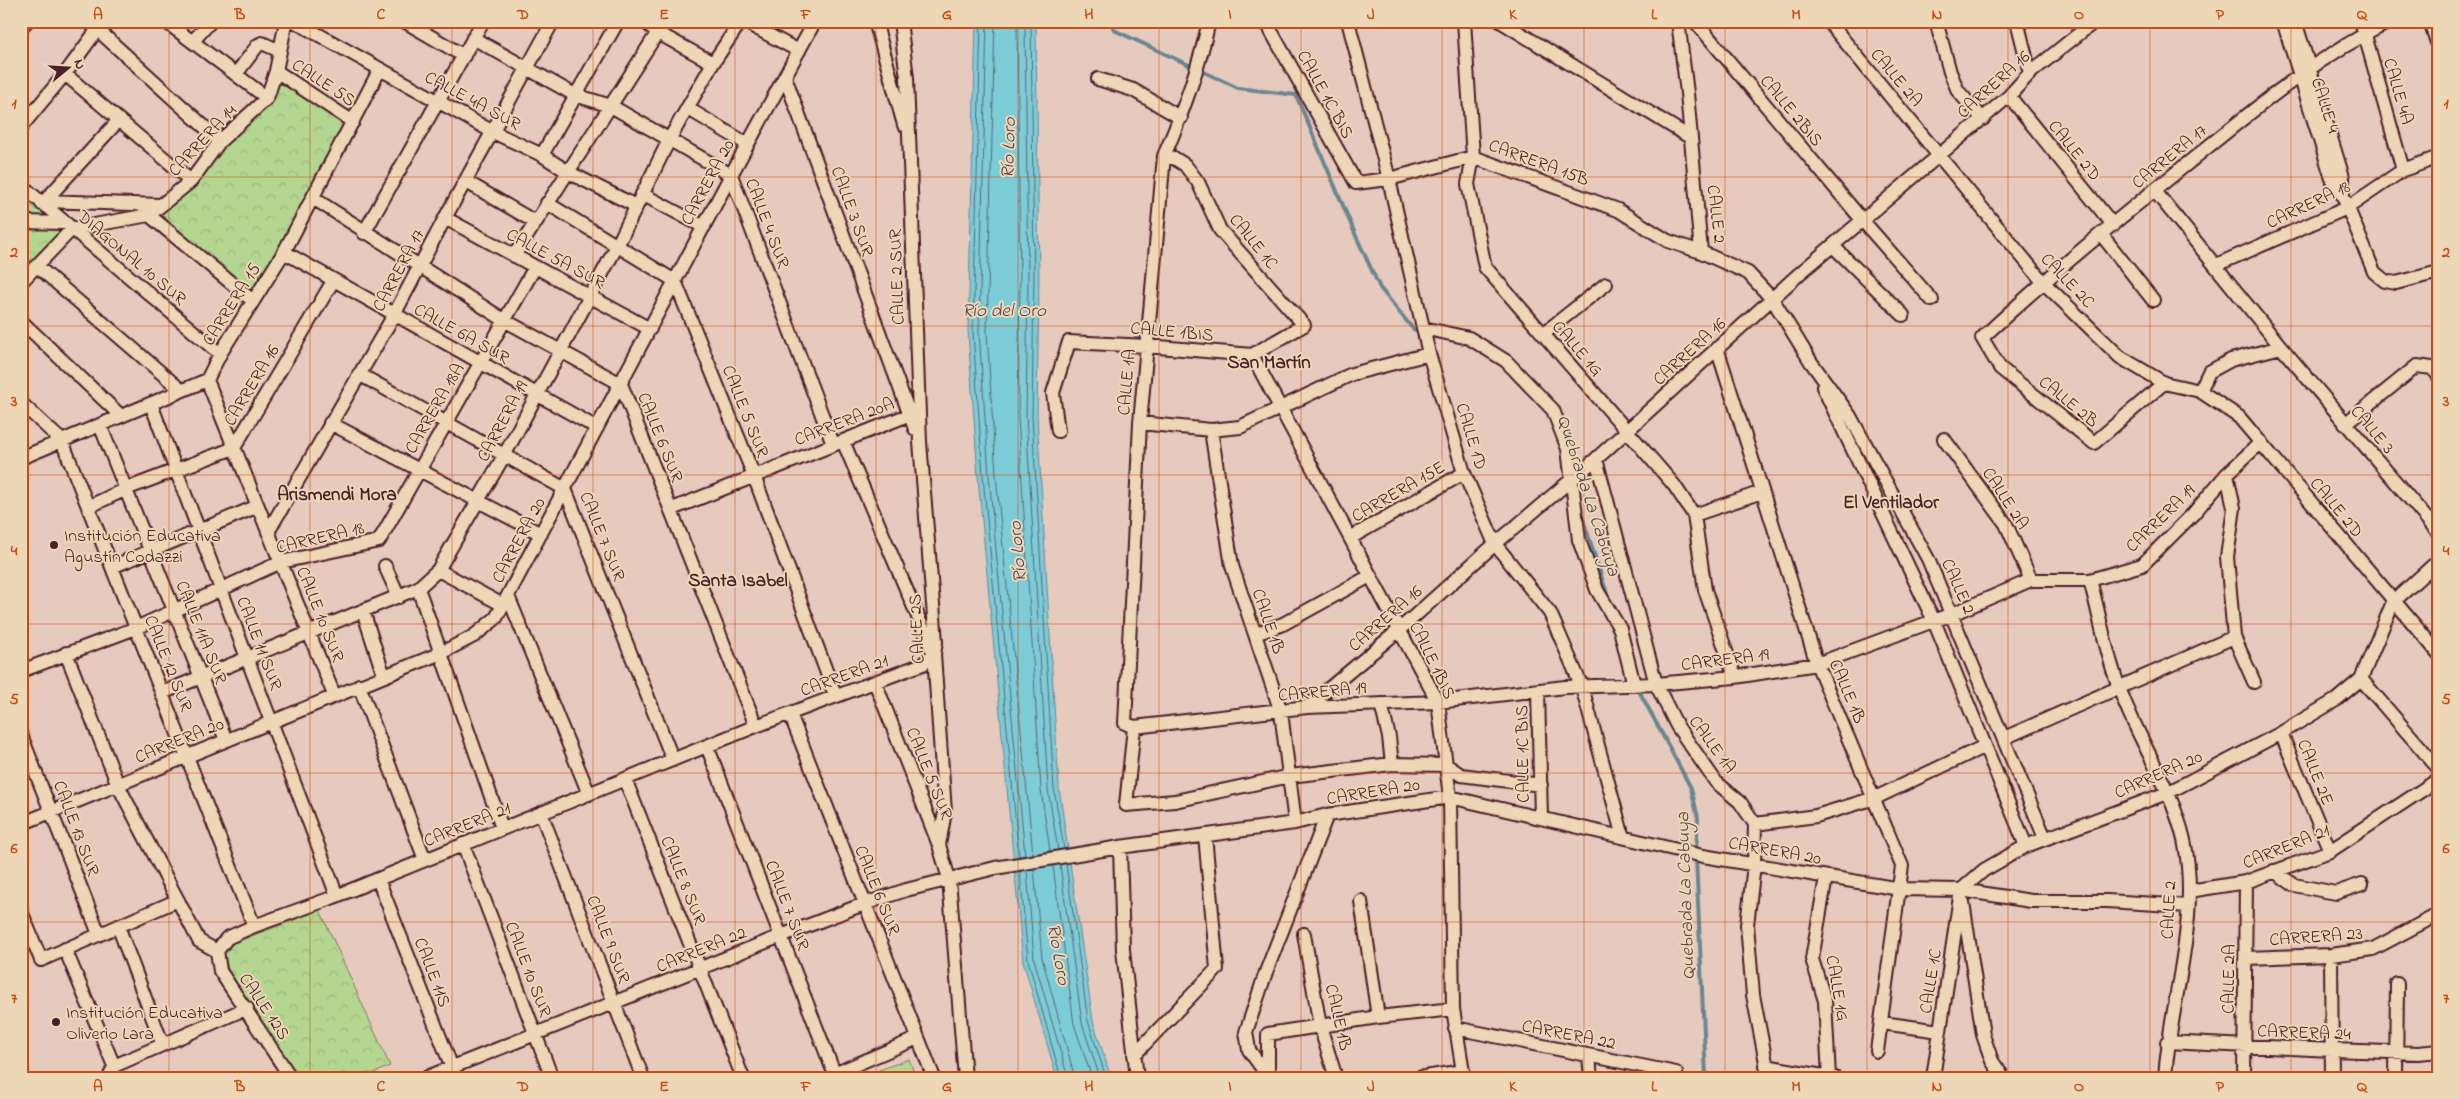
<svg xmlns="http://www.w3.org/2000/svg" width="2460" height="1099" viewBox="0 0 2460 1099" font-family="'Indie Flower',sans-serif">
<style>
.park{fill:url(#park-crowns);stroke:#7f7a5e}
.garden{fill:#b4d690;stroke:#7f7a5e}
.water{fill:#7dcdd9;stroke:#698793}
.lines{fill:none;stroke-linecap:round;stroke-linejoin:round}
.shore{stroke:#5e6571;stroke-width:1}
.stream{stroke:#698793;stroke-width:4}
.minor-casing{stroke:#4a1f2b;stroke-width:16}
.minor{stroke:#edd7b6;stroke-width:12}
.grid{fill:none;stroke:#c84d12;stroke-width:1;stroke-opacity:0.55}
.poi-dot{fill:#4a1f2b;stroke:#edd7b6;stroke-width:2}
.labels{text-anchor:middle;stroke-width:4;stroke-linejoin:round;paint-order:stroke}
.street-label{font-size:18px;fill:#4a1f2b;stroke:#edd7b6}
.poi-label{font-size:18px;fill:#4a1f2b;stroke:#edd7b6;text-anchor:start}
.water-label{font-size:19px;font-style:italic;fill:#54424e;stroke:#edd7b6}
.neighbourhood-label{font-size:19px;font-weight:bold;fill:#4a1f2b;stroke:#edd7b6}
.neatline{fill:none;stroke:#c84d12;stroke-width:2}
.grid-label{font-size:16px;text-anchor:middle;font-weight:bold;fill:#c84d12}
</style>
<defs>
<pattern id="park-crowns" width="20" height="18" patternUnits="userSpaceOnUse" patternTransform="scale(1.25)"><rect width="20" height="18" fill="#b4d690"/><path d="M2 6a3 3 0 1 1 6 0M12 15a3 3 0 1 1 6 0" fill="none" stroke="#9cb77c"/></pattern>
</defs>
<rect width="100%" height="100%" fill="#e7cabe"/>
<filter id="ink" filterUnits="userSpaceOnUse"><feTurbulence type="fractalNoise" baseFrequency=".02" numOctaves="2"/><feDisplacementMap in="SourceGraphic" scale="10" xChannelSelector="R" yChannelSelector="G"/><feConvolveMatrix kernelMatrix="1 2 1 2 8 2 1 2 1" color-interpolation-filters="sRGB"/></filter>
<g filter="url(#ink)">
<path class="park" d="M 276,71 L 353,122 L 253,301 L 149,215 L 267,98 Z
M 21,190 L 63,231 L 21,277 Z
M 320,910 L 390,1066 L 363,1078 L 298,1078 L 228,971 L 225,954 L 233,943 Z"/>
<path class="garden" d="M 909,1059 L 916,1078 L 860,1078 L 860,1077 Z"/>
<path class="water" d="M 976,21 L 1036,21 L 1039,280 L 1037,416 L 1059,788 L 1093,1021 L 1111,1078 L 1057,1078 L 1023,961 L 978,477 L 968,332 Z"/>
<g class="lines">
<path class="shore" d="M 981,21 L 973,332 L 983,476 L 1019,856
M 987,21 L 979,332 L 989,476 L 1025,855
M 995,21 L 987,332 L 996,475 L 1033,854
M 1017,21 L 1020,280 L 1018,417 L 1041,790 L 1050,851
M 1025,21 L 1028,280 L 1026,416 L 1048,789 L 1058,850
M 1031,21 L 1034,280 L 1032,416 L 1054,789 L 1064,849
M 1066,864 L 1088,1021 L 1106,1078
M 1060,865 L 1082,1023 L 1100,1078
M 1053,866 L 1074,1024 L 1092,1078
M 1034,869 L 1042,958 L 1075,1078
M 1027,870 L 1034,959 L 1068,1078
M 1020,871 L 1028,960 L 1061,1078"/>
<path class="stream" d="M 1111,21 L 1114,30 L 1238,88 L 1296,95 L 1356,236 L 1380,288 L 1413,329 L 1421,332
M 1581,513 L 1608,597
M 1637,687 L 1691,788 L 1698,818 L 1696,851
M 1696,858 L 1706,1078"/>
<g class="minor-casing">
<path id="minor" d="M 88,21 L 220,141
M 165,21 L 267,98
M 294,21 L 493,132 L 542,155 L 568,172 L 636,206
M 404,21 L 464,56
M 644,21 L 658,33 L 713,63
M 743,21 L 799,51
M 875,21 L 904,125
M 900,21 L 907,78 L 920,442 L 936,642 L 934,654 L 945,812 L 939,845
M 1209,21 C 1199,68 1183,112 1164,156 L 1140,423 L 1125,723 L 1134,727 L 1307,707 L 1438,702 L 1565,687 L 1656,684 L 1735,677 L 1817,664 L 1952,614 L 2031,580 L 2090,580 L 2142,565 L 2193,514 L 2227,474 L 2261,442
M 1267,21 L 1271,31 L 1356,183 L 1389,179 L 1473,157 L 1618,210 L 1668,241 L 1701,252 L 1748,273 L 1773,300 L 1811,362 L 1850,416 L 1928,559 L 2045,838
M 1348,21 L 1389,179 L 1429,354 L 1464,473 L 1495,544 L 1550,613 L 1582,687 L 1623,837
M 1464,21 L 1473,157 L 1468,184 L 1485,267 L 1674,485 L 1694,515 L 1705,590 L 1735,677
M 1500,21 L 1691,138
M 1678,21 L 1687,93 L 1701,252
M 1695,21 L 1863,221 L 1932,300
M 1828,21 L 2043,282 L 2120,357 L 2164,383 L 2200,391 L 2239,417 L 2439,654
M 1936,21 L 1950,72 L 1958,91 L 1983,119
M 2017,21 L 2030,73
M 2283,21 L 2333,182 L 2343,196
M 2295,21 L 2343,177 L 2343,196 L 2374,272 L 2385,281 L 2396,283 L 2439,272
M 2361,21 L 2403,170
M 2430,21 L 2439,49
M 21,27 L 27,21
M 473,38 L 575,95 L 611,106 L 731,175 L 833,444
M 193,41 L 211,21
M 276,71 L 353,122
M 65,74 L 191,181
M 236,74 L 258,45 L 262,43 L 280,51
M 785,77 L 915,429
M 1098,79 L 1133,90 L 1181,118
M 2009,96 L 2113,225
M 687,108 L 747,144
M 21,127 L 65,74 L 97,30 L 107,21
M 542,155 L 618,21
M 1164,156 L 1174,158 L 1185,165 L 1198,182 L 1220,230 L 1304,325 L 1252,355
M 465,181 L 535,222
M 21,185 L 220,354
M 2154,190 L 2281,347 L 2439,533
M 642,194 L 704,227
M 313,198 L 504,320 L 621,384 L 756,726
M 45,201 L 161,205
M 547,203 L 675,281 L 754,476 L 835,695
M 42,204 L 118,121
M 149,215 L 253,301
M 445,218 L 650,329
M 21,222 L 64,223
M 364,233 L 483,21
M 2101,234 L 2153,300
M 1834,247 L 1903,315
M 284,252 L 597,428
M 514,256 L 665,21
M 2216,265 L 2347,208 L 2403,170 L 2439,157
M 37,266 L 181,390
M 21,282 L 72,229 L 149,215 L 191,181 L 220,141 L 267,98 L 276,71 L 286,21
M 21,321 L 121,416
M 1423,328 L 1469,338 L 1506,361 L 1553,410 L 1568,449 L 1579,540 L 1597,590 L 1620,629 L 1634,685
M 1543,334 L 1606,284
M 1717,348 L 1817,664 L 1902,866 L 1877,1051
M 1252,355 L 1438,702 L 1450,797 L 1453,1009 L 1464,1078
M 359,374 L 565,489 L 673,760
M 207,380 L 334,695
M 2164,383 L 2094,443 L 2000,368 L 1982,338 C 2049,275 2121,217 2193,159 C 2257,107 2316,57 2391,21
M 1823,387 L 1934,621 L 2026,846
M 2200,391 L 2209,372 L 2231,360 L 2281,347
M 21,403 L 62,441 L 254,926
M 151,404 L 337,896
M 330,423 L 541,534
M 1140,423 L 1211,430 L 1240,427 L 1352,374 L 1429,354
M 2345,424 L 2417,366 L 2432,368 L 2439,376
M 100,425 L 226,740
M 1211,430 L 1232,566 L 1281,712 L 1295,823
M 1058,431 L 1053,393 L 1069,342 L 1147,346 L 1252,355
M 1944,439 L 2006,524 L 2031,580
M 843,441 L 933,652
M 21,458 L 207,380 L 220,354 L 284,252 L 380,69
M 1596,459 L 1656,684 L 1677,726 L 1716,782 L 1740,802 L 1755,824 L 1754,865 L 1747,925 L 1753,995 L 1769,1078
M 2227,474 L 2234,508 L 2227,557 L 2234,637 L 2254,682
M 88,507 L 126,489 L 234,448 L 333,281
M 672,509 L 916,412
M 1694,515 L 1762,492
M 268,532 L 394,315 L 445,218 L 553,21
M 1350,538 L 1464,473
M 385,566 L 399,597
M 112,567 L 258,506
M 438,570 L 503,605
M 2090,580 C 2100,616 2106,655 2120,690 C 2138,740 2172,788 2184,840 C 2201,918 2170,1000 2165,1078
M 418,588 L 502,828
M 508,596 L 589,794
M 363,611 L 384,676
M 1255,634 L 1283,624 L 1370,576
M 66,653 L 118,785 L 199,941 L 217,951
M 21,671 L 136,628 L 281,562 L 379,541 L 535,267
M 2361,679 L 2439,769
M 875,682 L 939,845 L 949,879 L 965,1078
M 359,685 L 425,860
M 1538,690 L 1541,818
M 162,693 L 418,588 L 438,570 L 505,454 L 617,246 L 669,140 L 713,63 L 741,21
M 1381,704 L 1389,737 L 1392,764
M 1307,707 L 1399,630 L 1495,544 L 1596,459 L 1799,274 L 2009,96 L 2030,73 L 2095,21
M 790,714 L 934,1078
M 1134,727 L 1126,805 L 1175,801 L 1290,776 L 1392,764 L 1446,765 L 1461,775 L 1541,785
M 2281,733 L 2330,851
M 21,735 L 99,934
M 2004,738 L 2234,637
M 707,746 L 836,1078
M 625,779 L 743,1078
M 541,813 L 643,1078
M 21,824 L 441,653 L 474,636 L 496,618 L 731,175 L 815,21
M 1755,824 L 1816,816 L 1875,798 L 1985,746
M 463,844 L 552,1078
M 1120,847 L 1123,950 L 1137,1078
M 2274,871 L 2294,885 L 2336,893 L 2362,884
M 1826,877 L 1812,959 L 1825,1001 L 1829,1077
M 378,879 L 456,1078
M 1961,890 L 1984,870 L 2026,846 L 2167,793 L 2281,733 L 2336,700 L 2361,679 L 2393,602 L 2439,560
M 2189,891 L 2246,882 L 2330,851 L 2439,779
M 1361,901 L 1378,1017
M 1963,902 L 1983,1035 L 1992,1061 L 2001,1074
M 21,911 L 41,960 L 178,900
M 118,926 L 162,1043
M 1304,934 L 1320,1026 L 1336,1078
M 65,949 L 114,1066 L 109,1078
M 217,951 L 227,938 L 254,926 L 329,899 L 756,726 L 923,664 L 934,654
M 217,951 L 220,971 L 291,1078
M 2331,955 L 2332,1078
M 2247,958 L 2331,955 L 2373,949 L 2439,914
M 1882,1023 L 1940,1031
M 1455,1028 L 1676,1073 L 1676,1078
M 2167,1042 L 2332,1050 L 2418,1053 L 2439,1051
M 1134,1055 L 1217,969 L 1205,835
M 1589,1056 L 1591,1078
M 114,1066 L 247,1008
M 1766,1066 L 1835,1078
M 834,1074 L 918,1038
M 1267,1075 L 1249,1050 L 1246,1032 L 1266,972 L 1327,815
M 425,1078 L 781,936 L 864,904 L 906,890 L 995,868 L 1120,847 L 1295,823 L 1327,815 L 1450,797 L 1703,856 L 1900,889 L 1961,890 L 2031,901 L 2107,901 L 2188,906
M 1268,1078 L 1268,1034 L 1378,1017 L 1453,1009
M 1419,1078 L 1463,1071
M 1933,1078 L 1961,890
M 2244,1078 L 2246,882
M 2396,1078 L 2397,984"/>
</g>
<use href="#minor" class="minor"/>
</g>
</g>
<path class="grid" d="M 169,21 L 169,1078M 310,21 L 310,1078M 452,21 L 452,1078M 593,21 L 593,1078M 735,21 L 735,1078M 876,21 L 876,1078M 1018,21 L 1018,1078M 1159,21 L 1159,1078M 1301,21 L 1301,1078M 1442,21 L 1442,1078M 1584,21 L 1584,1078M 1725,21 L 1725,1078M 1867,21 L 1867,1078M 2008,21 L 2008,1078M 2150,21 L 2150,1078M 2291,21 L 2291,1078M 21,177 L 2439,177M 21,326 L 2439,326M 21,475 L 2439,475M 21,624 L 2439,624M 21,773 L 2439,773M 21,922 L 2439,922"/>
<g class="poi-dot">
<circle cx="54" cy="545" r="5"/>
<circle cx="56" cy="1022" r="5"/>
</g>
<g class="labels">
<g class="street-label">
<text transform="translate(1897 77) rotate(50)" y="6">CALLE 2A</text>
<text transform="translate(324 82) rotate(33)" y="6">CALLE 5S</text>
<text transform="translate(1993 84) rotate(-42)" y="6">CARRERA 16</text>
<text transform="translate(2399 91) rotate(74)" y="6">CALLE 4A</text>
<text transform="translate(1326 94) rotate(61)" y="6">CALLE 1C BIS</text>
<text transform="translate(473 100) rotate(28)" y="6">CALLE 4A SUR</text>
<text transform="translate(2326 105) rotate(72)" y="6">CALLE 4</text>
<text transform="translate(1792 110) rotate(50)" y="6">CALLE 2BIS</text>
<text transform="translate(202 140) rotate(-47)" y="6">CARRERA 14</text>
<text transform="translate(2075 150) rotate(51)" y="6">CALLE 2D</text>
<text transform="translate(2169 156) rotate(-39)" y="6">CARRERA 17</text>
<text transform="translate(1539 162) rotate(20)" y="6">CARRERA 15B</text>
<text transform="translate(707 182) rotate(-62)" y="6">CARRERA 20</text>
<text transform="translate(2308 204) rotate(-25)" y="6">CARRERA 18</text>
<text transform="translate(853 211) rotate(70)" y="6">CALLE 3 SUR</text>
<text transform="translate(1717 214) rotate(83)" y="6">CALLE 2</text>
<text transform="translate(768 223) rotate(69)" y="6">CALLE 4 SUR</text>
<text transform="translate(1254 241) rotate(51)" y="6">CALLE 1C</text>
<text transform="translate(132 257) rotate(40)" y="6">DIAGONAL 10 SUR</text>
<text transform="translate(556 258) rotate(28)" y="6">CALLE 5A SUR</text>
<text transform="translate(398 270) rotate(-62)" y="6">CARRERA 17</text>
<text transform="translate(896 277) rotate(-92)" y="6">CALLE 2 SUR</text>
<text transform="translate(2068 280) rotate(46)" y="6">CALLE 2C</text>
<text transform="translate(231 304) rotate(-58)" y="6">CARRERA 15</text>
<text transform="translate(1172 331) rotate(5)" y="6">CALLE 1BIS</text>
<text transform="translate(462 333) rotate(29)" y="6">CALLE 6A SUR</text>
<text transform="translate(1578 348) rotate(49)" y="6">CALLE 1G</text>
<text transform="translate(1689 351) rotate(-42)" y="6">CARRERA 16</text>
<text transform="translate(1126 382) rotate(-85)" y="6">CALLE 1A</text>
<text transform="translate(251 385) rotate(-59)" y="6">CARRERA 16</text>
<text transform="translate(2069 401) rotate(39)" y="6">CALLE 2B</text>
<text transform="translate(434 408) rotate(-60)" y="6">CARRERA 18A</text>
<text transform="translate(746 411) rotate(68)" y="6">CALLE 5 SUR</text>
<text transform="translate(502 421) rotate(-62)" y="6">CARRERA 19</text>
<text transform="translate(844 421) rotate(-21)" y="6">CARRERA 20A</text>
<text transform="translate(2373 429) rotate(50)" y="6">CALLE 3</text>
<text transform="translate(1472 436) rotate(73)" y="6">CALLE 1D</text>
<text transform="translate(661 437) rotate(68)" y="6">CALLE 6 SUR</text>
<text transform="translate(1398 491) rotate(-30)" y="6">CARRERA 15E</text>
<text transform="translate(2006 498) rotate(57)" y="6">CALLE 2A</text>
<text transform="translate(2337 507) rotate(50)" y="6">CALLE 2D</text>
<text transform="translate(2160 518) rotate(-44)" y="6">CARRERA 19</text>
<text transform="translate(603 536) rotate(68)" y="6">CALLE 7 SUR</text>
<text transform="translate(320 537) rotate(-13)" y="6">CARRERA 18</text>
<text transform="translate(518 540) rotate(-62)" y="6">CARRERA 20</text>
<text transform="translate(1959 586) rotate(66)" y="6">CALLE 2</text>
<text transform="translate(321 614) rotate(68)" y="6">CALLE 10 SUR</text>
<text transform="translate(1385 618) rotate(-41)" y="6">CARRERA 16</text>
<text transform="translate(1269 621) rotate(71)" y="6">CALLE 1B</text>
<text transform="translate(916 629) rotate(-93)" y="6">CALLE 2S</text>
<text transform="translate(202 632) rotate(68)" y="6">CALLE 11A SUR</text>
<text transform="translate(260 643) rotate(69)" y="6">CALLE 11 SUR</text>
<text transform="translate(1725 659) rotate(-7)" y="6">CARRERA 19</text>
<text transform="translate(1433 660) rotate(64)" y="6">CALLE 1BIS</text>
<text transform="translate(169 663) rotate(68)" y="6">CALLE 12 SUR</text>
<text transform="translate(844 675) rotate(-20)" y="6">CARRERA 21</text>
<text transform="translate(1322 691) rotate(-5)" y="6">CARRERA 19</text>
<text transform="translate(1848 691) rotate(67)" y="6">CALLE 1B</text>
<text transform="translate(179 740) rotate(-22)" y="6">CARRERA 20</text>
<text transform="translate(1713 744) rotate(54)" y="6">CALLE 1A</text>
<text transform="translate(1522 754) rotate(-91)" y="6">CALLE 1C BIS</text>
<text transform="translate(2316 772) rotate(68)" y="6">CALLE 2E</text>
<text transform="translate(930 773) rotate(68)" y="6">CALLE 5 SUR</text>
<text transform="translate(2158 774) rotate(-24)" y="6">CARRERA 20</text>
<text transform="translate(1373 791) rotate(-9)" y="6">CARRERA 20</text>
<text transform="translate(467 824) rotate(-22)" y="6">CARRERA 21</text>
<text transform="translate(77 828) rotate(69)" y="6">CALLE 13 SUR</text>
<text transform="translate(2286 846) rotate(-22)" y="6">CARRERA 21</text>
<text transform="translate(1775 850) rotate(10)" y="6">CARRERA 20</text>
<text transform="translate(684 880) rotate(68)" y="6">CALLE 8 SUR</text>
<text transform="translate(878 890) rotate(68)" y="6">CALLE 6 SUR</text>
<text transform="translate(788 905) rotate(69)" y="6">CALLE 7 SUR</text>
<text transform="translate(2168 910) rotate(-87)" y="6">CALLE 2</text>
<text transform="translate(2316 936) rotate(-4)" y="6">CARRERA 23</text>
<text transform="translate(609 939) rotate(69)" y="6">CALLE 9 SUR</text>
<text transform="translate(701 949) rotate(-22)" y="6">CARRERA 22</text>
<text transform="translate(529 969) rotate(69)" y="6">CALLE 10 SUR</text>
<text transform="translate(433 972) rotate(69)" y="6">CALLE 11S</text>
<text transform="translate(2228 979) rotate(-89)" y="6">CALLE 2A</text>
<text transform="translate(1930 981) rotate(-81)" y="6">CALLE 1C</text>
<text transform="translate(1838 988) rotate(80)" y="6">CALLE 1G</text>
<text transform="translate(265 1006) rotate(56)" y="6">CALLE 12S</text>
<text transform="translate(1339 1017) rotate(77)" y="6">CALLE 1B</text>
<text transform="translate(2304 1032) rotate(2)" y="6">CARRERA 24</text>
<text transform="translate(1569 1034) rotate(11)" y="6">CARRERA 22</text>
</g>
<g class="poi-label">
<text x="64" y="541">Institución Educativa<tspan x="64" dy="21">Agustín Codazzi</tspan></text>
<text x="66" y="1018">Institución Educativa<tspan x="66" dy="21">Oliverio Lara</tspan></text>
</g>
<g class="water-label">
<text transform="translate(1007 148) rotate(-88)" y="7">Río Loro</text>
<text x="1004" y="316">Río del Oro</text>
<text transform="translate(1590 495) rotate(72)" y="7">Quebrada La Cabuya</text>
<text transform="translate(1016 552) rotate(-95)" y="7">Río Loro</text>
<text transform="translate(1684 896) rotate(-92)" y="7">Quebrada La Cabuya</text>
<text transform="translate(1060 954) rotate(80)" y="7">Río Loro</text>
</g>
<g class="neighbourhood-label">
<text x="1269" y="368">San Martín</text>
<text x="337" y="500">Arismendi Mora</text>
<text x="1891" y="508">El Ventilador</text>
<text x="738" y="586">Santa Isabel</text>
</g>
</g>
<rect width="2460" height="1099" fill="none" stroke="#edd7b6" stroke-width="55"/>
<g transform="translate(68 68) rotate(72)" stroke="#edd7b6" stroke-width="4" paint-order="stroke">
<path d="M0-4L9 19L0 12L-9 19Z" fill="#4a1f2b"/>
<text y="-8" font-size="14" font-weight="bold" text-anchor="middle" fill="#4a1f2b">N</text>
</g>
<rect x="28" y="28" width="2404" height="1044" class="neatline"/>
<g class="grid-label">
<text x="98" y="19">A</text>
<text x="240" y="19">B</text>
<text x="381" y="19">C</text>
<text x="523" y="19">D</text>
<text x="664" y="19">E</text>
<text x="806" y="19">F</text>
<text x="947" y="19">G</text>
<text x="1089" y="19">H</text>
<text x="1230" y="19">I</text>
<text x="1371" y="19">J</text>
<text x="1513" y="19">K</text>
<text x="1654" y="19">L</text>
<text x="1796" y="19">M</text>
<text x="1937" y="19">N</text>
<text x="2079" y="19">O</text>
<text x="2220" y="19">P</text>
<text x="2362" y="19">Q</text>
<text x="14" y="108">1</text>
<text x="2446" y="108">1</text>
<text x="14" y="257">2</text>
<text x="2446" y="257">2</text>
<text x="14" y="406">3</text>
<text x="2446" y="406">3</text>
<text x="14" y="555">4</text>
<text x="2446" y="555">4</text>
<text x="14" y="704">5</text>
<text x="2446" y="704">5</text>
<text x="14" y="853">6</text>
<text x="2446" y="853">6</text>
<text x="14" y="1003">7</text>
<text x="2446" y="1003">7</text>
<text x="98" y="1091">A</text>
<text x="240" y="1091">B</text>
<text x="381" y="1091">C</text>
<text x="523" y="1091">D</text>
<text x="664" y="1091">E</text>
<text x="806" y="1091">F</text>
<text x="947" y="1091">G</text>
<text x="1089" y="1091">H</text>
<text x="1230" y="1091">I</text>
<text x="1371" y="1091">J</text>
<text x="1513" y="1091">K</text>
<text x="1654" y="1091">L</text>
<text x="1796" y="1091">M</text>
<text x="1937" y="1091">N</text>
<text x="2079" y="1091">O</text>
<text x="2220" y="1091">P</text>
<text x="2362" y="1091">Q</text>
</g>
</svg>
